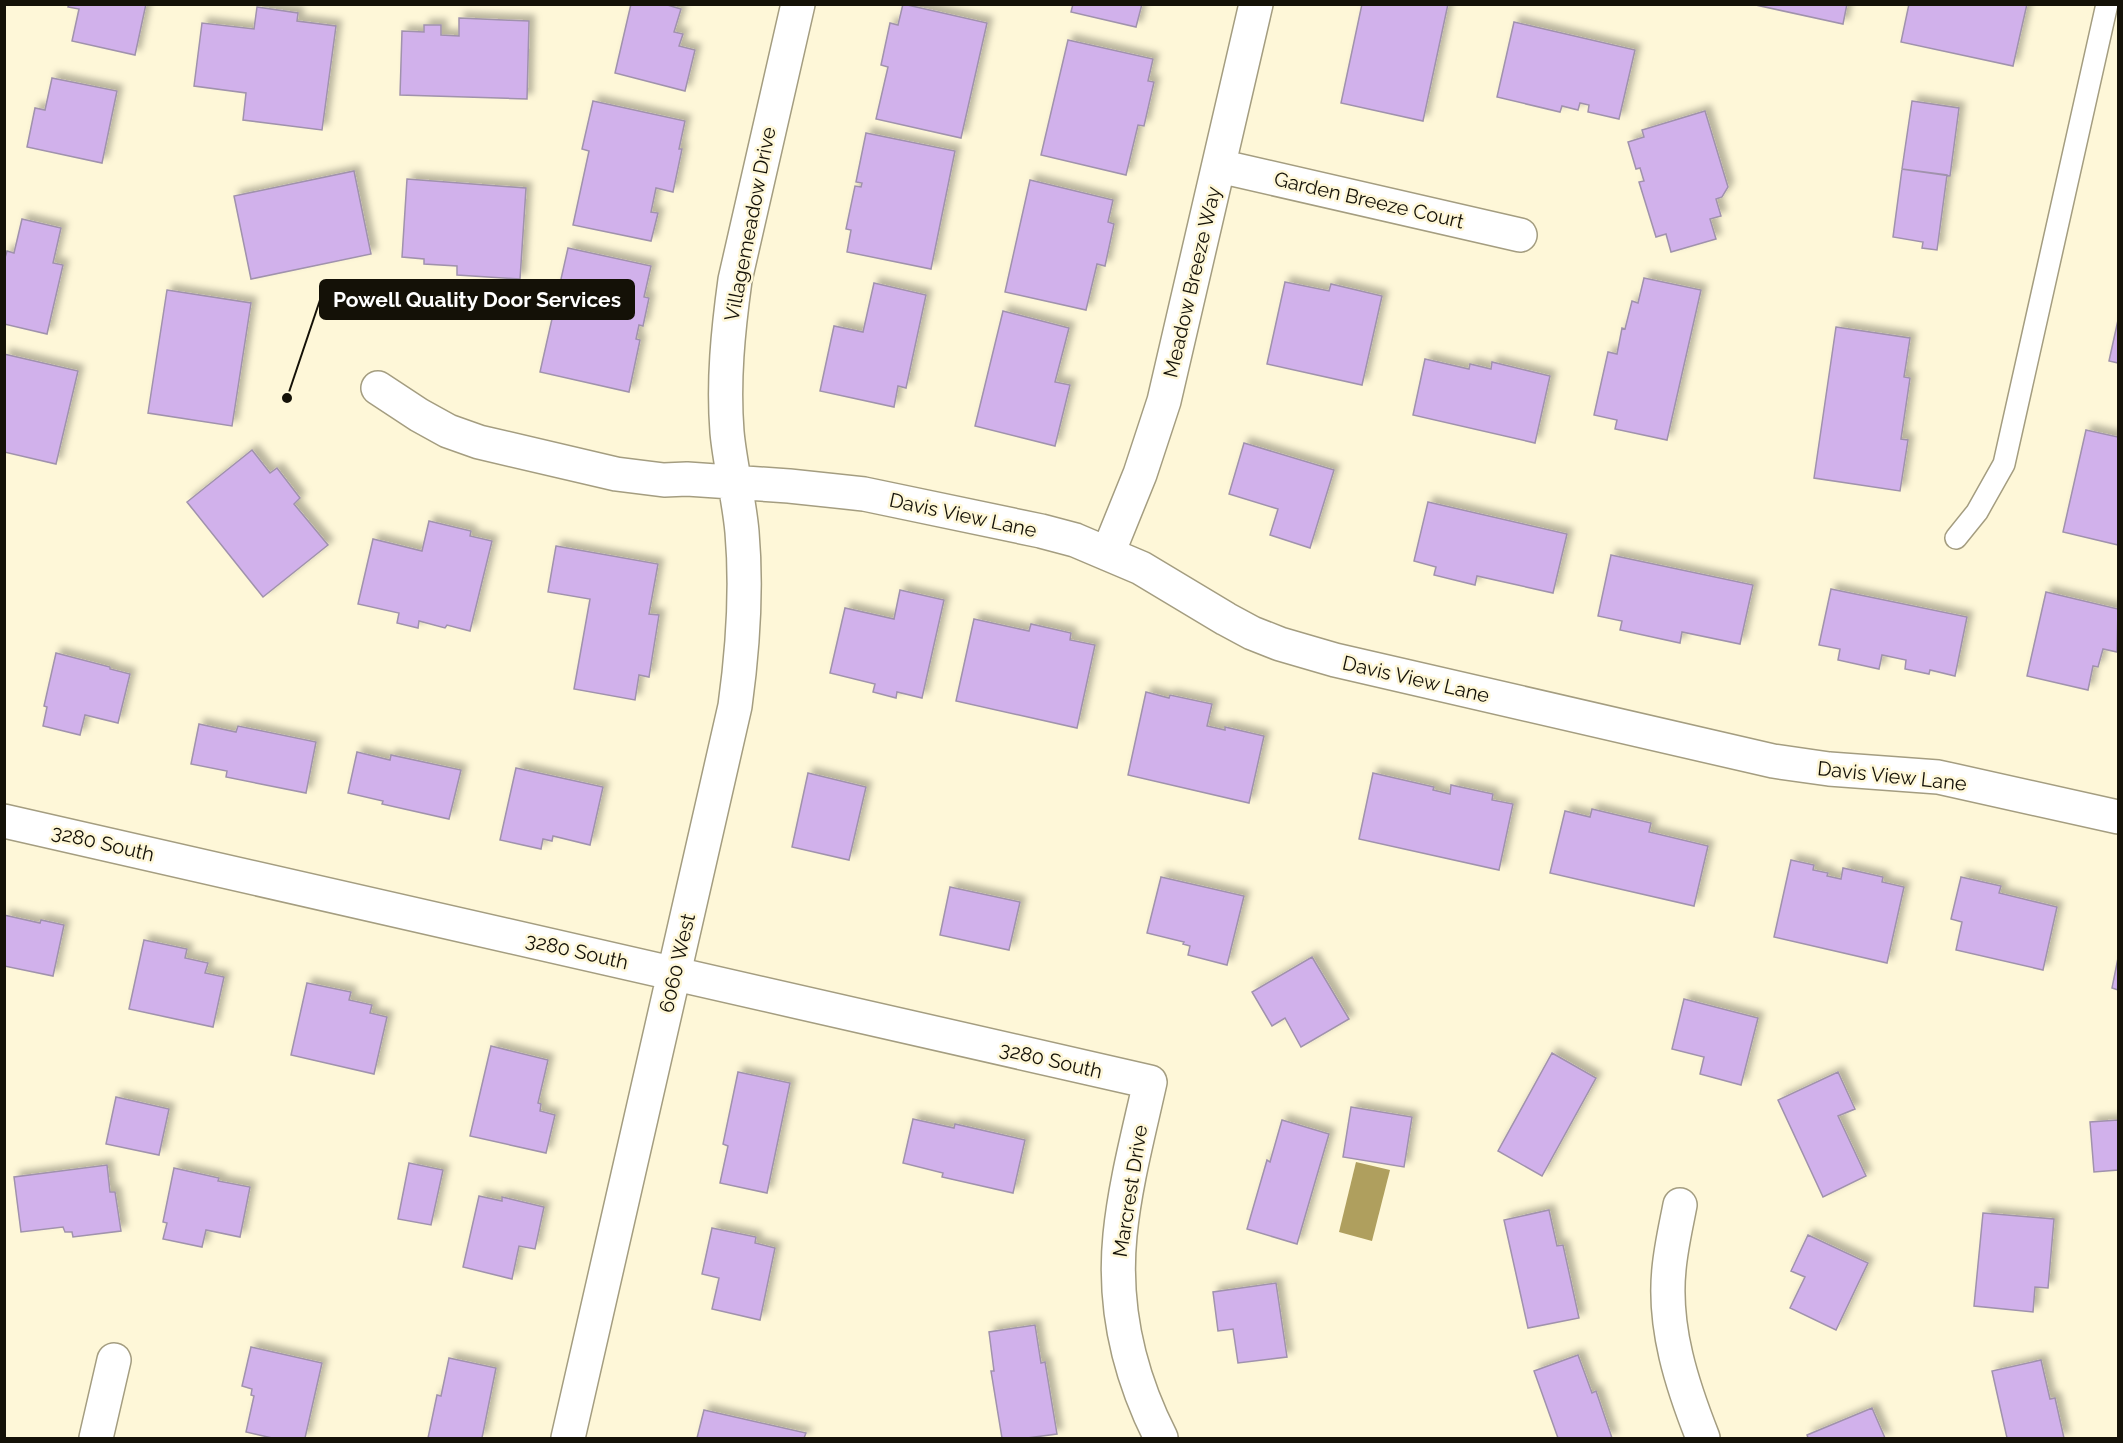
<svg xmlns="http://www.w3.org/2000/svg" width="2123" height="1443" viewBox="0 0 2123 1443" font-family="Raleway,sans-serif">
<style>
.water{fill:#af9f5e}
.building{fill:#d1b1eb;stroke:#a092ac;stroke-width:1.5;filter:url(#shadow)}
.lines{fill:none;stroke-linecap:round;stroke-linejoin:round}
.service-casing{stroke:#a49d80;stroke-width:24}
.minor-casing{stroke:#a49d80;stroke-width:36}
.service{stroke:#fff;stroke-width:21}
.minor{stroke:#fff;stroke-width:33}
.labels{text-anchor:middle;stroke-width:5;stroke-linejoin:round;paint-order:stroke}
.street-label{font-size:20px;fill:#141107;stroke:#fef7d8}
.leader{fill:none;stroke:#141107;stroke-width:2}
.callout-dot{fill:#141107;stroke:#fef7d8;stroke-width:2}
.callout{fill:#141107;stroke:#141107;stroke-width:2}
.callout-label{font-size:21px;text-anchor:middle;font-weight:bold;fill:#fff}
</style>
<defs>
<filter id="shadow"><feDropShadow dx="5.5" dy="-5.5" stdDeviation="3" flood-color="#0004"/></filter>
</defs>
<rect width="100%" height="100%" fill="#fef7d8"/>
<path class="water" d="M 1356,1162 L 1390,1170 L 1372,1241 L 1339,1232 Z"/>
<path class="building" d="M 69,4 L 146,4 L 135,55 L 72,41 L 79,9 L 68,7 Z
M 631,4 L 664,4 L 681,9 L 674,32 L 683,34 L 679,46 L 695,50 L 685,91 L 615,73 Z
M 903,4 L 987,23 L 961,138 L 876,119 L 888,67 L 881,65 L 890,23 L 898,25 Z
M 1073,4 L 1142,4 L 1136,27 L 1071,12 Z
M 1362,4 L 1448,4 L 1423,121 L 1341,103 Z
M 1751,4 L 1847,4 L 1843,24 Z
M 1909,4 L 2027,4 L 2013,66 L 1901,42 Z
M 257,7 L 298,13 L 297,21 L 336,26 L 322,130 L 243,120 L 246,93 L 194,86 L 202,23 L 254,29 Z
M 459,18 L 529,21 L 527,99 L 400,95 L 402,31 L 424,32 L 424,25 L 441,25 L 441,35 L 459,36 Z
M 1514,22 L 1635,50 L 1619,119 L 1588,112 L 1589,105 L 1580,103 L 1578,110 L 1562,106 L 1560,112 L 1497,97 Z
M 1068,40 L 1153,59 L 1148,81 L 1154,82 L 1144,126 L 1138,125 L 1126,175 L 1041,155 Z
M 52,78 L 117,91 L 102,163 L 27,147 L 35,108 L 45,110 Z
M 593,101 L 685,121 L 679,149 L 682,149 L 673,192 L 656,188 L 651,212 L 658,213 L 651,241 L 573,225 L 589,151 L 582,149 Z
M 1912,101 L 1959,108 L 1950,176 L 1902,169 Z
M 1705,111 L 1728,187 L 1722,197 L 1716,199 L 1721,216 L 1710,219 L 1716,239 L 1671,252 L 1666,234 L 1656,237 L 1639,182 L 1644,181 L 1640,168 L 1636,169 L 1628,142 L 1644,137 L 1642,130 Z
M 866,133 L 955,151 L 931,269 L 847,252 L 851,230 L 846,229 L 855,186 L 861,187 L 862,183 L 856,182 Z
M 1902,169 L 1947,175 L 1937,250 L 1922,248 L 1923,242 L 1893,237 Z
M 354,171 L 371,254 L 251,279 L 234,196 Z
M 407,179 L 526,188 L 520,279 L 457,275 L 457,266 L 424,264 L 424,259 L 402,257 Z
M 1030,180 L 1113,200 L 1108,222 L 1114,224 L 1105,266 L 1097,264 L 1086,310 L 1005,292 Z
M 22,219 L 61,228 L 53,263 L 63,265 L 47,334 L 4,324 L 4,261 L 7,251 L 14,253 Z
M 568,248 L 651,266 L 644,297 L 649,298 L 643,326 L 639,325 L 636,339 L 640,340 L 629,392 L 540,372 Z
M 1644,278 L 1701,290 L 1667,440 L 1615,429 L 1617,420 L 1594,415 L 1608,352 L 1617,354 L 1622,328 L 1625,329 L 1632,301 L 1638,303 Z
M 1285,282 L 1329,291 L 1331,284 L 1382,296 L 1362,385 L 1267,364 Z
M 874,283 L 926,295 L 906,388 L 898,386 L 894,407 L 820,391 L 834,326 L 863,332 Z
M 167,290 L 251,303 L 232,426 L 148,413 Z
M 1003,311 L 1069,328 L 1055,382 L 1070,385 L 1055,446 L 975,426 Z
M 2118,320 L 2118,363 L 2109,361 Z
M 1836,327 L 1910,338 L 1904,377 L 1910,378 L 1901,439 L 1908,440 L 1900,491 L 1814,478 Z
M 4,354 L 78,371 L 56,464 L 4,452 Z
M 1425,359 L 1469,369 L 1470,364 L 1491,369 L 1492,362 L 1550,376 L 1535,443 L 1413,415 Z
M 2086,430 L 2118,437 L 2118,545 L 2063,532 Z
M 1244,443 L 1334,470 L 1310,548 L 1270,535 L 1278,509 L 1229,494 Z
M 252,450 L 270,473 L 277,468 L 300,498 L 294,504 L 328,545 L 263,597 L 187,502 Z
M 1428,502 L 1567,534 L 1553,593 L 1477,576 L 1475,585 L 1434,575 L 1436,567 L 1414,561 Z
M 429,521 L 471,531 L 470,536 L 492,541 L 470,631 L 447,625 L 445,628 L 419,621 L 418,628 L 397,623 L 399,613 L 358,604 L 373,539 L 422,551 Z
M 556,546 L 658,564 L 649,614 L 659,615 L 649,677 L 639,675 L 635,700 L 574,689 L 590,599 L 548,592 Z
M 1611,555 L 1753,585 L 1740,644 L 1682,632 L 1680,643 L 1620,630 L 1622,621 L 1598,616 Z
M 1831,589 L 1967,617 L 1955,676 L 1930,670 L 1929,674 L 1905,669 L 1906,660 L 1882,655 L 1879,669 L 1838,660 L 1840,649 L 1819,645 Z
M 900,590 L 944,600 L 922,698 L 897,692 L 896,698 L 873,692 L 875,684 L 830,673 L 845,608 L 894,619 Z
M 2046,592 L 2118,609 L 2117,652 L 2103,649 L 2098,667 L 2093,666 L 2088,690 L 2027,676 Z
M 974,619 L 1029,631 L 1031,624 L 1071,633 L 1070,640 L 1095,645 L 1077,728 L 956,701 Z
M 56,653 L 110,667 L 110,669 L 130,674 L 118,723 L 85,715 L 80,735 L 43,726 L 47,707 L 44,706 Z
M 1146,692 L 1169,698 L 1170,695 L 1212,704 L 1207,726 L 1225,730 L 1225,727 L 1264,736 L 1249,803 L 1128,775 Z
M 199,724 L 236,732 L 238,726 L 316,742 L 306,793 L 226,777 L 227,771 L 191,764 Z
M 357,752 L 390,760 L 391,755 L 461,770 L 449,819 L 382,804 L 383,801 L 348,793 Z
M 516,768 L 603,787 L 590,845 L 553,836 L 552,841 L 543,839 L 541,849 L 500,840 Z
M 808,773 L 866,787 L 849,860 L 792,847 Z
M 1373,773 L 1434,787 L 1433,790 L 1450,794 L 1451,785 L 1493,794 L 1492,800 L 1513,804 L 1499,870 L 1359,839 Z
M 1592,809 L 1651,823 L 1649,832 L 1708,846 L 1694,906 L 1550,873 L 1565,811 L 1590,817 Z
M 1791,860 L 1814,865 L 1813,870 L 1828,873 L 1827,876 L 1841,879 L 1843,868 L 1883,877 L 1882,882 L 1904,887 L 1887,963 L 1774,937 Z
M 1161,877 L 1244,896 L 1227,965 L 1188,955 L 1190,946 L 1183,944 L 1184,942 L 1147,933 Z
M 1961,877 L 2001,886 L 1999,893 L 2057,907 L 2043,970 L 1956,950 L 1962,922 L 1951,919 Z
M 950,887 L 1020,902 L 1009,950 L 940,935 Z
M 4,915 L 40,923 L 41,920 L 64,925 L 53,976 L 4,966 Z
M 144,940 L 187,949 L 185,958 L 208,963 L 205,973 L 224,977 L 213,1027 L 129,1009 Z
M 1312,957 L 1349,1019 L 1301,1047 L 1285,1018 L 1272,1026 L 1252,992 Z
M 2118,958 L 2118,990 L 2112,988 Z
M 307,983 L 351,992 L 349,1000 L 372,1005 L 370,1013 L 387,1017 L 374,1074 L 291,1055 Z
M 1684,999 L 1758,1018 L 1741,1085 L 1700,1074 L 1704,1057 L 1672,1049 Z
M 491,1046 L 548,1060 L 538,1103 L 541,1104 L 540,1111 L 555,1115 L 546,1153 L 470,1136 Z
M 1552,1053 L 1596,1078 L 1542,1176 L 1498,1151 Z
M 738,1072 L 790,1083 L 767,1193 L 720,1183 L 728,1146 L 723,1144 Z
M 1838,1072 L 1855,1109 L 1838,1116 L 1866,1176 L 1823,1197 L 1778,1100 Z
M 116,1097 L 169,1109 L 159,1155 L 106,1144 Z
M 1351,1107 L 1412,1117 L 1404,1167 L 1343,1157 Z
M 913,1119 L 954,1128 L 955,1124 L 1025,1140 L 1013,1193 L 942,1177 L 943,1173 L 903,1163 Z
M 1282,1120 L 1329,1134 L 1297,1244 L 1247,1229 L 1267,1160 L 1270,1162 Z
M 2118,1120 L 2118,1170 L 2094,1172 L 2090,1122 Z
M 409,1163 L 443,1170 L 431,1225 L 398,1219 Z
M 107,1165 L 110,1192 L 115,1192 L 121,1231 L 73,1237 L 72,1232 L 65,1232 L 63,1227 L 21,1232 L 14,1177 Z
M 174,1168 L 219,1178 L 218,1181 L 250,1187 L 240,1237 L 206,1230 L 202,1247 L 163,1239 L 167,1223 L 163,1222 Z
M 479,1196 L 502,1201 L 502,1197 L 544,1207 L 535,1249 L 519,1246 L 512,1279 L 463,1267 Z
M 1549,1210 L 1557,1246 L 1563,1245 L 1579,1318 L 1528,1328 L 1504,1220 Z
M 1983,1213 L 2054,1219 L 2048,1288 L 2035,1287 L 2033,1312 L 1974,1306 Z
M 712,1228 L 756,1237 L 755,1243 L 775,1248 L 760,1320 L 712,1309 L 719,1278 L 702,1274 Z
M 1808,1235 L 1868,1263 L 1836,1330 L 1790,1308 L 1805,1277 L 1791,1271 Z
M 1276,1283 L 1287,1357 L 1238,1363 L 1233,1329 L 1218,1331 L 1213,1292 Z
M 1035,1325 L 1041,1363 L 1045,1362 L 1057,1434 L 1027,1438 L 1002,1438 L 991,1371 L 994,1371 L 989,1332 Z
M 251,1347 L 322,1363 L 305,1438 L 272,1438 L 246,1432 L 254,1396 L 251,1395 L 252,1389 L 242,1386 Z
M 1578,1355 L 1592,1393 L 1596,1391 L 1612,1438 L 1558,1438 L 1534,1371 Z
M 449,1358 L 496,1368 L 482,1438 L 428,1438 L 437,1395 L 441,1396 Z
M 2041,1360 L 2050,1399 L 2055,1398 L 2064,1438 L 2007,1438 L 1992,1371 Z
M 1872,1408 L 1885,1438 L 1808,1438 L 1807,1435 Z
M 704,1410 L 806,1433 L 804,1438 L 697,1438 Z"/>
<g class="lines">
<g class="service-casing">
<path id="service" d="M 1956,538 L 1977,512 L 2004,464 L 2107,4"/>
</g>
<g class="minor-casing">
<path id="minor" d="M 1219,166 L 1520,235
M 378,388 L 419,415 L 448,431 L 479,442 L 616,474 L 664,480 L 687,479 L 789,486 L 864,494 L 1041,531 L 1075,540 L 1141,568 L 1226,619 L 1252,633 L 1280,644 L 1335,660 L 1773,761 L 1829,769 L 1938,777 L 2118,817
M 1108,553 L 1140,474 L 1164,401 L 1256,4
M 4,821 L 1150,1082 C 1139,1132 1125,1184 1120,1235 C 1113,1306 1129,1375 1161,1438
M 1680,1205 C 1676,1226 1671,1247 1669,1269 C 1663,1327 1682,1385 1703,1438
M 96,1438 L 114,1360
M 568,1438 L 735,706 C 743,648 747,589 742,532 C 739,498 730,465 727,432 C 723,381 728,331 735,280 L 798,4"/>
</g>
<use href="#service" class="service"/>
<use href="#minor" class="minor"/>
</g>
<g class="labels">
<g class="street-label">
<text transform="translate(1369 200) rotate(13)" y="7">Garden Breeze Court</text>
<text transform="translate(750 224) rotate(-79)" y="7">Villagemeadow Drive</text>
<text transform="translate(1192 282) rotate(-77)" y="7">Meadow Breeze Way</text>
<text transform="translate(963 515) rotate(12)" y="7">Davis View Lane</text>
<text transform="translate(1416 679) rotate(13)" y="7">Davis View Lane</text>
<text transform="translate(1892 776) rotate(6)" y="7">Davis View Lane</text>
<text transform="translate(103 843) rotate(13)" y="7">3280 South</text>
<text transform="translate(577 951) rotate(13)" y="7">3280 South</text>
<text transform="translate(677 963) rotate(-77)" y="7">6060 West</text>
<text transform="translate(1051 1060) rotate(13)" y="7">3280 South</text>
<text transform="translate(1130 1191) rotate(-81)" y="7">Marcrest Drive</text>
</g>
</g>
<path class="leader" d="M287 398L320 300"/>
<circle class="callout-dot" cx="287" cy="398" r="6"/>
<rect class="callout" x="320" y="280" width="314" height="39" rx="6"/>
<g class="callout-label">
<text x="477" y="307">Powell Quality Door Services</text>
</g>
<rect width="2123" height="1443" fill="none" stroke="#141107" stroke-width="12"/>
</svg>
